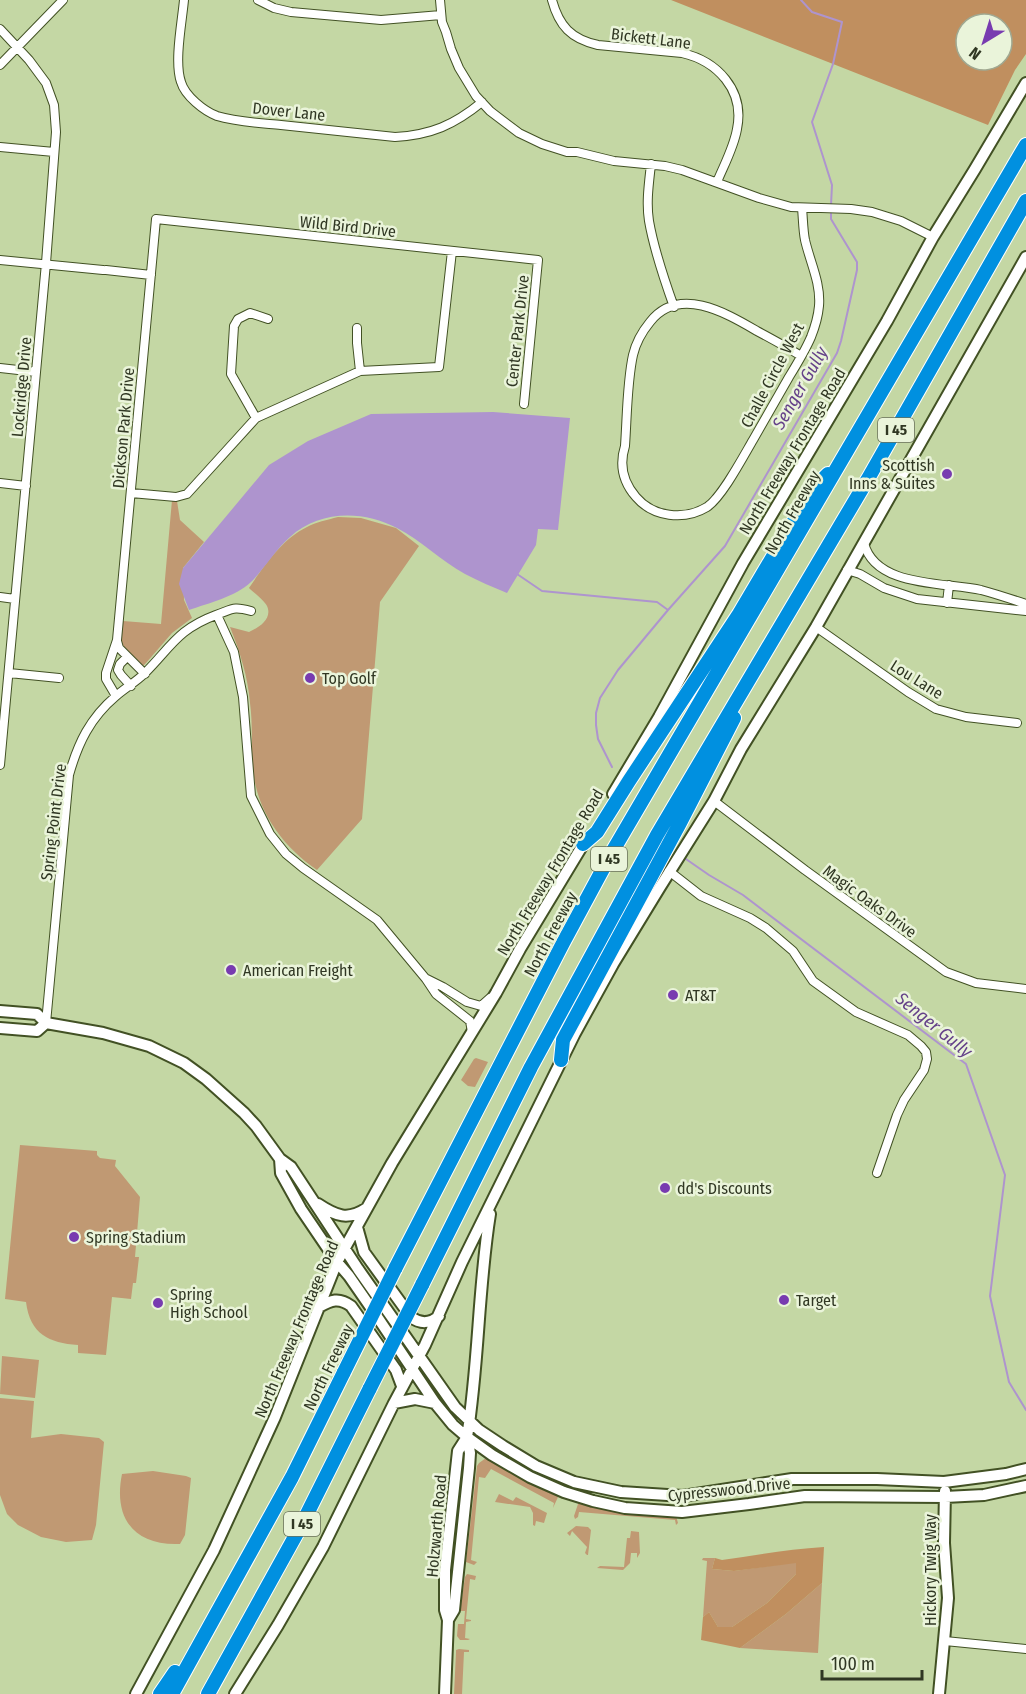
<svg xmlns="http://www.w3.org/2000/svg" width="1026" height="1694" viewBox="0 0 1026 1694" font-family="'Fira Sans Condensed',sans-serif">
<style>
.green{fill:#c09973}
.forest{fill:#c08f5f;fill-rule:evenodd}
.water{fill:#ae94ce}
.lines{fill:none;stroke-linecap:round;stroke-linejoin:round}
.stream{stroke:#ae94ce;stroke-width:2}
.street-casing{stroke:#425124;stroke-width:10}
.secondary-casing{stroke:#425124;stroke-width:14}
.highway-casing{stroke:#fff;stroke-width:16}
.street{stroke:#fff;stroke-width:8}
.secondary{stroke:#fff;stroke-width:10}
.highway{stroke:#0090e0;stroke-width:14}
.highway-bridge-casing{stroke:#fff;stroke-width:16;stroke-linecap:butt}
.highway-bridge{stroke:#0090e0;stroke-width:14}
.poi-dot{fill:#783bb0;stroke:#eaf4da;stroke-width:2}
.labels{text-anchor:middle;stroke-width:5;stroke-linejoin:round;paint-order:stroke}
.shield{fill:#eaf4da;stroke:#68705a;stroke-width:1.5}
.shield-label{font-size:15px;font-weight:bold;fill:#303723}
.street-label{font-size:16px;fill:#303723;stroke:#eaf4da}
.poi-label{font-size:16px;fill:#303723;stroke:#eaf4da;text-anchor:start}
.water-label{font-size:18px;font-style:italic;fill:#654289;stroke:#eaf4da}
</style>
<rect width="100%" height="100%" fill="#c4d7a4"/>
<path class="green" d="M 172,500 L 177,501 L 180,520 L 204,542 L 183,568 L 184,600 L 192,618 L 172,633 L 146,663 L 143,666 L 139,665 L 121,645 L 123,621 L 161,624 Z
M 338,517 L 361,518 L 396,528 L 419,546 L 380,602 L 362,819 L 317,870 C 283,847 256,811 253,768 C 251,747 253,725 250,703 C 248,677 240,652 230,627 L 249,632 C 258,628 273,619 267,606 C 264,600 254,593 249,588 C 264,566 282,539 307,527 C 316,522 327,520 338,517 Z
M 476,1058 L 488,1062 L 475,1087 L 468,1086 L 461,1080 L 474,1059 Z
M 20,1145 L 97,1151 L 97,1155 L 100,1158 L 116,1160 L 115,1166 L 140,1197 L 135,1257 L 139,1257 L 136,1283 L 133,1283 L 131,1299 L 112,1297 L 106,1355 L 78,1353 L 78,1345 C 49,1343 30,1334 26,1302 L 5,1299 Z
M 2,1356 L 39,1360 L 35,1398 L 0,1394 Z
M 0,1398 L 34,1401 L 31,1438 L 61,1434 L 99,1438 L 104,1442 L 96,1525 L 92,1540 L 66,1542 L 41,1537 L 18,1525 L 7,1514 L 0,1495 Z
M 486,1458 L 491,1459 L 556,1493 L 558,1497 L 553,1508 L 554,1503 L 491,1469 L 485,1478 L 479,1477 L 471,1560 L 477,1562 L 474,1565 L 466,1562 L 477,1466 L 479,1463 Z
M 153,1471 L 186,1476 L 191,1478 L 185,1535 L 180,1544 C 134,1546 113,1518 122,1474 Z
M 499,1494 L 513,1501 L 516,1497 L 547,1513 L 544,1523 L 536,1521 L 535,1526 L 533,1525 L 533,1513 L 530,1507 L 495,1502 Z
M 583,1502 L 676,1516 L 678,1523 L 676,1525 L 675,1520 L 579,1512 L 578,1517 L 575,1519 L 574,1516 L 578,1504 Z
M 576,1526 L 588,1527 L 591,1530 L 588,1555 L 587,1555 L 585,1553 L 587,1547 L 572,1531 L 570,1536 L 567,1533 Z
M 631,1531 L 639,1532 L 640,1553 L 637,1558 L 637,1553 L 631,1553 L 630,1563 L 623,1570 L 597,1568 L 600,1566 L 624,1567 L 627,1538 L 630,1538 Z
M 703,1558 L 715,1558 L 712,1569 L 734,1571 L 796,1562 L 796,1574 L 767,1603 L 732,1627 L 718,1627 L 709,1612 L 703,1617 L 707,1561 L 702,1560 Z
M 467,1574 L 476,1576 L 475,1580 L 470,1579 L 466,1619 L 471,1620 L 471,1621 L 466,1622 L 465,1638 L 470,1639 L 468,1640 L 460,1640 L 457,1636 L 458,1624 L 464,1624 L 465,1611 L 460,1611 L 465,1577 Z
M 822,1583 L 818,1653 L 740,1648 L 786,1614 Z
M 459,1649 L 469,1650 L 469,1652 L 464,1652 L 462,1694 L 454,1694 L 456,1653 L 456,1650 Z"/>
<path class="forest" d="M 671,0 L 1026,0 L 1026,54 L 1015,70 L 988,125 ZM 966,24 L 1002,24 L 1002,60 L 966,60 Z
M 824,1547 L 822,1583 L 786,1614 L 740,1648 L 701,1640 L 703,1617 L 709,1612 L 718,1627 L 732,1627 L 767,1603 L 796,1574 L 796,1563 L 734,1571 L 712,1569 L 715,1558 L 722,1560 C 756,1555 790,1549 824,1547 Z"/>
<path class="water" d="M 493,412 L 570,418 L 558,530 L 538,529 L 536,545 L 507,593 C 493,587 478,581 465,574 C 441,561 421,540 397,528 C 363,510 319,510 290,537 C 275,550 265,568 251,582 C 235,597 209,603 189,610 L 179,584 L 183,568 L 269,465 L 308,441 L 371,414 Z"/>
<g class="lines">
<path class="stream" d="M 801,0 L 812,12 L 842,22 L 833,64 L 812,122 L 832,185 L 831,205
M 517,574 L 542,591 L 657,602 L 668,610
M 612,767 L 598,739 L 596,725 L 596,713 L 600,698 L 618,670 L 668,610 L 725,546 L 837,353 L 841,341 L 857,270 L 857,262 L 831,219 L 831,210
M 683,857 L 709,875 L 743,895 L 966,1064 L 1005,1175 L 990,1296 L 1009,1382 L 1026,1410"/>
<g class="street-casing">
<path id="street" d="M 184,0 C 182,22 174,62 181,82 C 185,96 204,111 217,116 C 237,122 260,123 281,125 C 319,129 357,133 395,137 C 431,135 454,125 482,102
M 258,0 L 274,8 L 291,12 L 381,20 L 441,15
M 440,0 L 442,22 L 446,32 L 451,49 L 459,68 L 476,96 L 490,111 L 519,133 L 542,144 L 567,152 L 577,152 L 614,161 L 665,166 L 682,170 L 759,198 L 791,207 L 851,209 L 872,212 L 901,221 L 933,237
M 552,0 C 559,26 571,39 598,45 L 682,53 C 717,61 745,90 737,129 C 734,147 724,165 717,182
M 0,29 L 29,60 L 46,83 L 54,105 L 56,132 L 46,263 L 0,765
M 0,65 L 63,0
M 0,147 L 54,152
M 651,164 C 649,183 646,202 649,221 C 654,250 664,279 674,307
M 0,260 L 103,270
M 106,270 L 151,275
M 357,328 L 357,343 L 360,371
M 801,356 C 787,347 772,339 757,331 C 726,313 679,285 650,322 C 641,333 636,342 633,355 C 627,382 627,418 625,446 C 619,465 623,482 636,497 C 653,517 684,521 707,507 C 722,497 743,457 753,440 C 765,419 777,398 789,377 C 797,364 805,351 811,337 C 815,327 818,317 819,306 C 821,283 810,262 805,240 C 803,230 803,218 802,208
M 0,368 L 36,372
M 256,418 L 231,374 L 234,326 L 238,319 L 250,313 L 268,319
M 0,483 L 26,486
M 131,493 L 176,497 L 187,494 L 256,418 L 360,371 L 439,367 L 452,251
M 864,543 C 875,588 946,582 981,590 C 996,594 1011,599 1026,604
M 847,570 L 860,574 L 884,588 L 917,599 L 1026,611
M 0,597 L 15,599
M 947,603 L 949,585
M 217,615 L 234,652 L 243,697 L 251,796 L 270,834 L 286,854 L 303,868 L 377,920 L 426,979 L 436,994 L 470,1021 L 472,1032
M 816,627 L 908,692 L 936,709 L 966,717 L 1017,723
M 117,641 L 119,648 L 145,674
M 127,657 L 120,664 L 118,670 L 121,675 L 131,686
M 9,673 L 59,678
M 116,696 L 106,679 L 106,673 L 117,640 L 156,219 L 538,260 L 524,404
M 714,801 L 805,870 L 946,972 L 976,983 L 1026,989
M 669,871 L 701,896 L 750,918 L 766,928 L 793,951 L 813,981 L 856,1012 L 908,1035 L 921,1046 L 926,1052 L 927,1059 L 924,1070 L 904,1100 L 897,1115 L 877,1173
M 427,979 L 443,987 L 467,1002 L 481,1006 L 490,998
M 46,1023 L 69,775 C 78,743 90,718 116,696 C 125,688 136,682 145,673 C 171,647 178,629 216,615 C 233,609 233,606 251,611
M 945,1641 L 1026,1649"/>
</g>
<g class="secondary-casing">
<path id="secondary" d="M 613,794 L 659,717 L 743,563 L 887,321 L 933,237 L 975,169 L 1026,83
M 0,1011 L 37,1014 L 46,1023 L 103,1033 L 149,1046 L 184,1063 L 206,1079 L 244,1113 L 256,1126 L 280,1159 L 291,1167 L 358,1269 L 455,1407 L 479,1430 L 503,1446 L 536,1466 L 574,1482 L 621,1492 L 683,1496 L 792,1479 L 877,1479 L 944,1482 L 1006,1474 L 1026,1469
M 0,1028 L 37,1031 L 46,1023
M 280,1159 L 281,1173 L 301,1209 L 337,1262 L 349,1276 L 376,1315 L 435,1403 L 453,1425 L 467,1437 L 492,1455 L 530,1477 L 564,1492 L 593,1501 L 625,1508 L 682,1512 L 749,1504 L 805,1496 L 945,1497 L 984,1495 L 1026,1486
M 318,1204 C 336,1216 348,1221 367,1208
M 357,1227 L 364,1252 L 411,1317 C 420,1324 430,1324 439,1316
M 319,1307 C 331,1300 339,1297 351,1306 L 396,1370 L 402,1386
M 394,1403 L 415,1399 L 435,1403
M 448,1620 L 454,1610 L 469,1468 L 470,1453 L 467,1437 C 479,1363 478,1288 490,1214
M 136,1694 L 214,1550 L 275,1417 L 337,1262 L 392,1163 L 496,993 L 520,949 L 587,838
M 235,1694 L 278,1625 L 323,1547 L 394,1403 L 425,1345 L 462,1262 L 575,1033 L 613,964 L 660,887 L 714,801 L 741,749 L 816,627 L 1026,257
M 445,1694 L 448,1620 L 445,1610 L 445,1570 L 458,1451 L 467,1437
M 939,1694 L 948,1598 L 944,1543 L 945,1491"/>
</g>
<g class="highway-casing">
<path id="highway" d="M 583,844 L 597,832 L 629,781 L 739,614 L 813,489 L 828,474
M 561,1060 L 563,1040 L 680,823 L 734,718
M 395,1269 L 563,943 L 611,854 L 1026,145
M 422,1285 L 531,1067 L 657,835 L 869,477 L 1026,201
M 160,1694 L 175,1672
M 172,1694 L 292,1477 L 344,1372
M 208,1694 L 302,1524 L 370,1388"/>
</g>
<use href="#street" class="street"/>
<use href="#secondary" class="secondary"/>
<use href="#highway" class="highway"/>
<g class="highway-bridge-casing">
<path id="highway-bridge" d="M 344,1372 L 395,1269
M 370,1388 L 422,1285"/>
</g>
<use href="#highway-bridge" class="highway-bridge"/>
</g>
<g class="poi-dot">
<circle cx="947" cy="474" r="6"/>
<circle cx="310" cy="678" r="6"/>
<circle cx="231" cy="970" r="6"/>
<circle cx="673" cy="995" r="6"/>
<circle cx="665" cy="1188" r="6"/>
<circle cx="74" cy="1237" r="6"/>
<circle cx="784" cy="1300" r="6"/>
<circle cx="158" cy="1303" r="6"/>
</g>
<g class="labels">
<g class="shield">
<rect x="878" y="418" width="36" height="24" rx="4.5"/>
<rect x="591" y="847" width="36" height="24" rx="4.5"/>
<rect x="284" y="1512" width="36" height="24" rx="4.5"/>
</g>
<g class="shield-label">
<text x="896" y="435">I 45</text>
<text x="609" y="864">I 45</text>
<text x="302" y="1529">I 45</text>
</g>
<g class="street-label">
<text transform="translate(651 38) rotate(7)" y="6">Bickett Lane</text>
<text transform="translate(289 111) rotate(6)" y="6">Dover Lane</text>
<text transform="translate(348 226) rotate(6)" y="6">Wild Bird Drive</text>
<text transform="translate(517 331) rotate(-84)" y="6">Center Park Drive</text>
<text transform="translate(772 375) rotate(-62)" y="6">Challe Circle West</text>
<text transform="translate(21 387) rotate(-85)" y="6">Lockridge Drive</text>
<text transform="translate(123 428) rotate(-85)" y="6">Dickson Park Drive</text>
<text transform="translate(792 451) rotate(-59)" y="6">North Freeway Frontage Road</text>
<text transform="translate(792 512) rotate(-60)" y="6">North Freeway</text>
<text transform="translate(917 679) rotate(32)" y="6">Lou Lane</text>
<text transform="translate(53 822) rotate(-83)" y="6">Spring Point Drive</text>
<text transform="translate(550 872) rotate(-59)" y="6">North Freeway Frontage Road</text>
<text transform="translate(870 901) rotate(36)" y="6">Magic Oaks Drive</text>
<text transform="translate(550 934) rotate(-62)" y="6">North Freeway</text>
<text transform="translate(296 1329) rotate(-67)" y="6">North Freeway Frontage Road</text>
<text transform="translate(328 1367) rotate(-64)" y="6">North Freeway</text>
<text transform="translate(729 1489) rotate(-6)" y="6">Cypresswood Drive</text>
<text transform="translate(436 1526) rotate(-85)" y="6">Holzwarth Road</text>
<text transform="translate(930 1570) rotate(-90)" y="6">Hickory Twig Way</text>
</g>
<g class="poi-label">
<text x="935" y="471" text-anchor="end">Scottish<tspan x="935" dy="18">Inns &amp; Suites</tspan></text>
<text x="322" y="684">Top Golf</text>
<text x="243" y="976">American Freight</text>
<text x="685" y="1001">AT&amp;T</text>
<text x="677" y="1194">dd's Discounts</text>
<text x="86" y="1243">Spring Stadium</text>
<text x="170" y="1300">Spring<tspan x="170" dy="18">High School</tspan></text>
<text x="796" y="1306">Target</text>
</g>
<g class="water-label">
<text transform="translate(800 388) rotate(-60)" y="6">Senger Gully</text>
<text transform="translate(934 1025) rotate(39)" y="6">Senger Gully</text>
</g>
</g>
<g transform="translate(984 42) rotate(218)"><circle r="28" fill="#eaf4da" stroke="#a0a891" stroke-width="1.5"/>
<path d="M0-4.5L10 22L0 15L-10 22Z" fill="#783bb0"/>
<text y="-9" font-size="16" font-weight="bold" text-anchor="middle" fill="#303723">N</text>
</g>
<path d="M822 1670v9h100v-9" fill="none" stroke="#303723" stroke-width="3"/>
<text x="831" y="1670" font-size="18" fill="#303723" stroke="#eaf4da" stroke-width="4.5" paint-order="stroke">100 m</text>
</svg>
